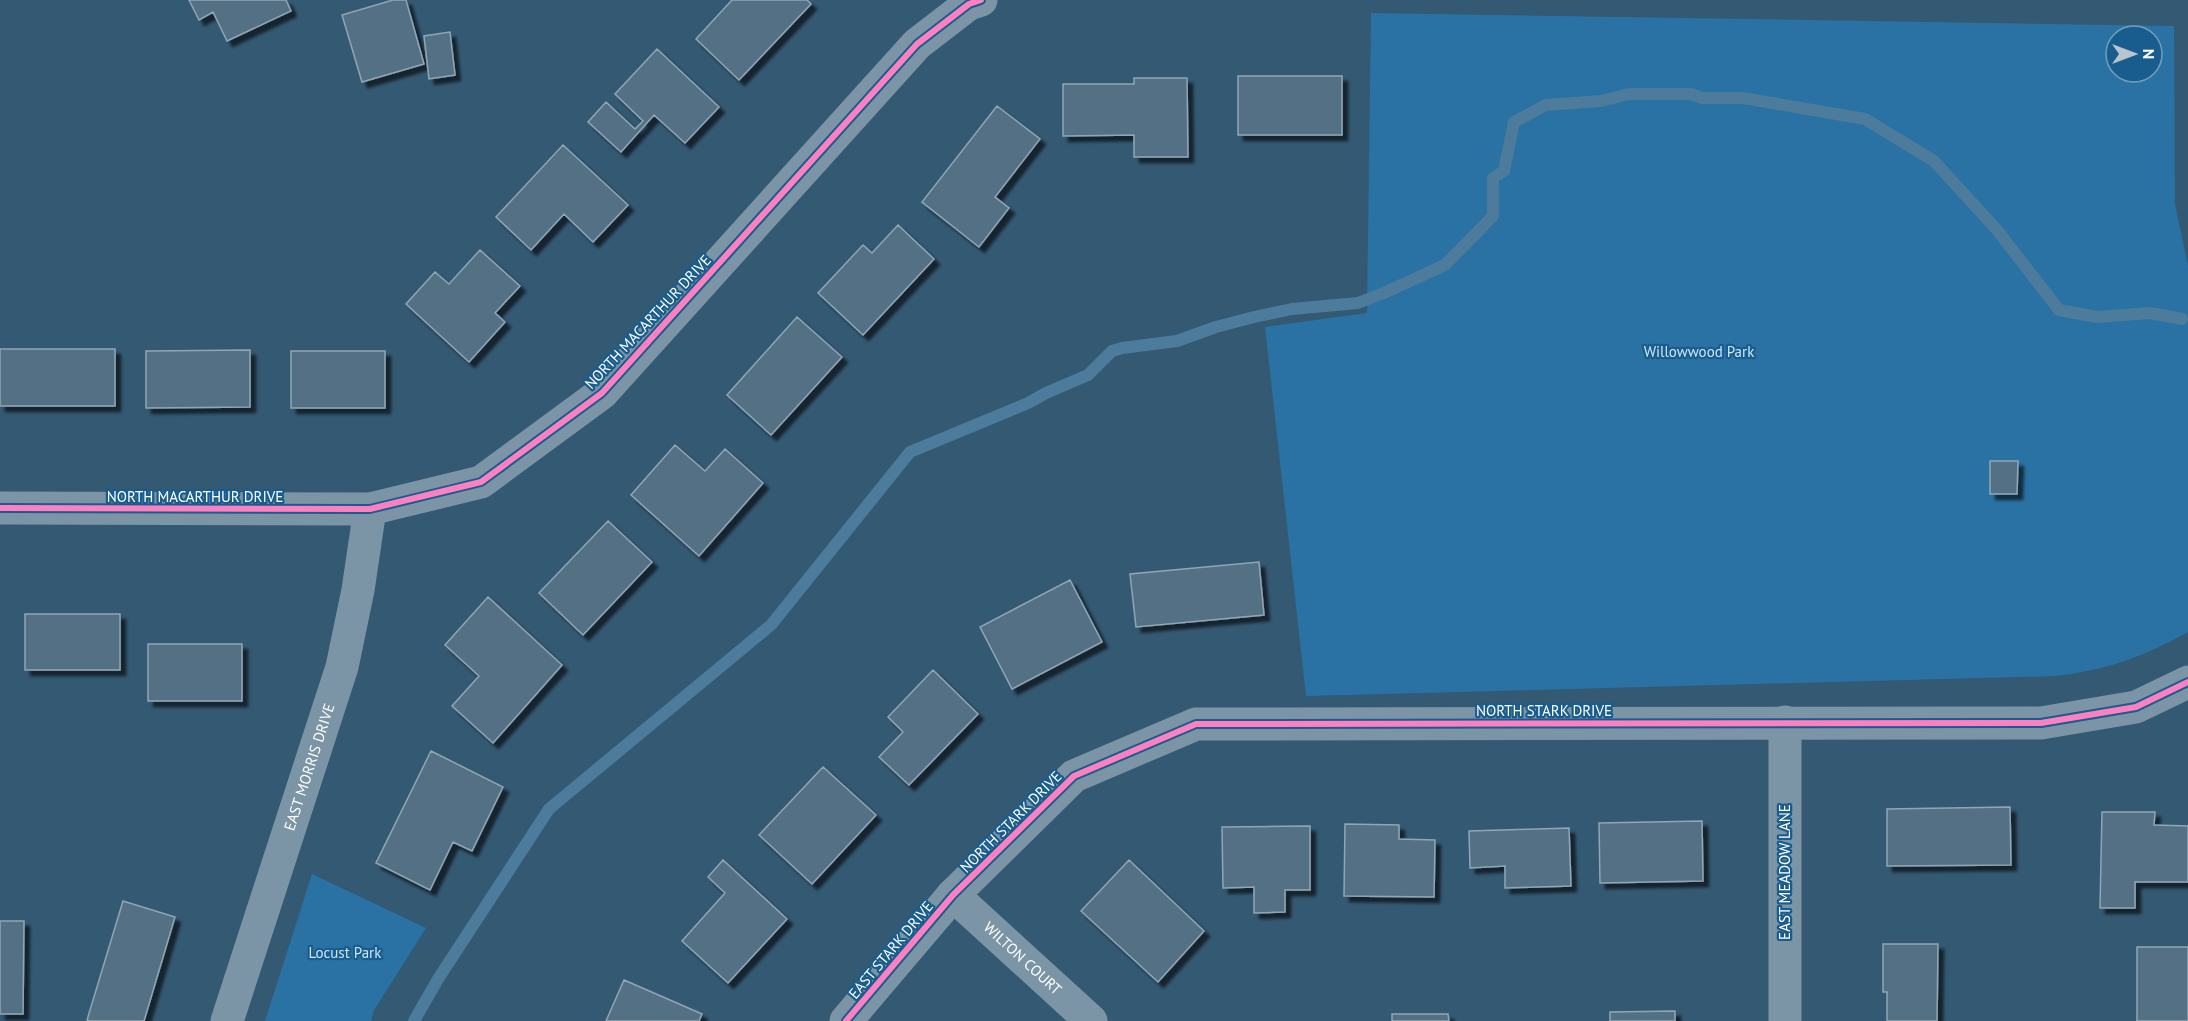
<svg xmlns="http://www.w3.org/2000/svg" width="2188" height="1021" viewBox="0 0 2188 1021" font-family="'PT Sans',sans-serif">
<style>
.green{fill:#2a72a3;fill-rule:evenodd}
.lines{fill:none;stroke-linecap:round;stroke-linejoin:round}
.stream{stroke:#4c7b9c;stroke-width:12}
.building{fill:#527085;stroke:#90a6b5;stroke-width:1.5;filter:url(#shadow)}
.minor{stroke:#7b95a7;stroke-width:33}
.cycleway-casing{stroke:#195d8e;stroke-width:10}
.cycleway{stroke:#ff80c0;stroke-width:6}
.labels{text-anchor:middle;stroke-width:4.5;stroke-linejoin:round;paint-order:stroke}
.street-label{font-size:15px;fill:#fff;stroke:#195d8e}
.park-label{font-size:15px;fill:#cce8fa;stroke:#195d8e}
</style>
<defs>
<filter id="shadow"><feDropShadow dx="5.5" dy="5.5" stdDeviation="1.5" flood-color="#0009"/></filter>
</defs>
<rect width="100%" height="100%" fill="#345973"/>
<path class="green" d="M 1371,13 L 2174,26 L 2175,204 L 2188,266 L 2188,632 C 2143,657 2107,670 2056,676 L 1306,696 L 1265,327 L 1367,313 ZM 2116,36 L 2152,36 L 2152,72 L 2116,72 Z
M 312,874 L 426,928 L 374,1010 L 371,1021 L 265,1021 Z"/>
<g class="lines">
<path class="stream" d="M 414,1021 L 438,979 L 549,809 L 771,625 L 910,452 L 1028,403 L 1046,393 L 1088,375 L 1112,351 L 1122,348 L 1177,341 L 1216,327 L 1254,317 L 1292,309 L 1358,303 L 1386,292 L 1445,265 L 1493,216 L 1493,178 L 1504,171 L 1514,122 L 1546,105 L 1601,101 L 1629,94 L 1691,94 L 1702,98 L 1743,98 L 1865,119 L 1934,161 L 1997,230 L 2059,310 L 2097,317 L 2150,313 L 2182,319"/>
</g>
<path class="building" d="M 189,0 L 286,0 L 291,11 L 227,41 L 213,12 L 199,20 Z
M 393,0 L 406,0 L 424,64 L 362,82 L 342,15 Z
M 732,0 L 807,0 L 811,4 L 739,80 L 696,39 Z
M 450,32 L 455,75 L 429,79 L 424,36 Z
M 657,49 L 719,107 L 685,143 L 654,115 L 621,152 L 588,122 L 606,102 L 635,129 L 643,121 L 615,94 Z
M 1238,76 L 1342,76 L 1342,135 L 1238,135 Z
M 1134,78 L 1187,78 L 1188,157 L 1134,157 L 1134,135 L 1063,136 L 1063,84 L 1134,84 Z
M 997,106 L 1040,139 L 995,197 L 1009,208 L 979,247 L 922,202 Z
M 563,145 L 628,205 L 593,242 L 564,214 L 531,250 L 496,217 Z
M 898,225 L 934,259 L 863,335 L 818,293 L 863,245 L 872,253 Z
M 480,250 L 520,286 L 495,313 L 505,322 L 469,362 L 406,304 L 435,272 L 449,284 Z
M 797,317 L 842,357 L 771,435 L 727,395 Z
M 0,349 L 115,349 L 115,406 L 0,406 Z
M 250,350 L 250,407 L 146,408 L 146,351 Z
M 291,351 L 385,351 L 385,408 L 291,408 Z
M 675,445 L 705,471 L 725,449 L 763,483 L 699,556 L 631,495 Z
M 1990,461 L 2018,461 L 2017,494 L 1990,494 Z
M 608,521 L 652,562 L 583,635 L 539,593 Z
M 1259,562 L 1264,615 L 1136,627 L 1130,574 Z
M 1070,580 L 1102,642 L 1012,689 L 980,627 Z
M 488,597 L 562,665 L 493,743 L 452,706 L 479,676 L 445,645 Z
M 25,614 L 120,614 L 120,670 L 25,670 Z
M 148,644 L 242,644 L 242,701 L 148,701 Z
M 933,670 L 978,714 L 909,785 L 879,757 L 903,732 L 888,717 Z
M 431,751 L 503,787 L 472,851 L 453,842 L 430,890 L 376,863 Z
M 823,767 L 876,815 L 812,884 L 759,835 Z
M 2010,807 L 2011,865 L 1887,866 L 1887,809 Z
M 2102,812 L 2155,812 L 2154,825 L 2188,826 L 2188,882 L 2135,882 L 2135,908 L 2100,908 Z
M 1702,821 L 1703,881 L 1600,883 L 1599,823 Z
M 1345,824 L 1399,825 L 1399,839 L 1435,840 L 1434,897 L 1344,896 Z
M 1310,826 L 1310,890 L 1285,890 L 1285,912 L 1254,913 L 1254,887 L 1223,888 L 1222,827 Z
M 1569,828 L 1571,886 L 1505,888 L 1505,866 L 1470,868 L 1469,831 Z
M 723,860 L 787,919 L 728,983 L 682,941 L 725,893 L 708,877 Z
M 1129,860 L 1204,931 L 1158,982 L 1081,911 Z
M 123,901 L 175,917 L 144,1021 L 90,1021 L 87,1020 Z
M 0,921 L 24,921 L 23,1014 L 0,1014 Z
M 1883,944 L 1938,944 L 1937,1021 L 1887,1021 L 1887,992 L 1883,992 Z
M 2137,947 L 2188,947 L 2188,1021 L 2137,1021 Z
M 624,980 L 702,1014 L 699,1021 L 606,1021 Z
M 1675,1011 L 1675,1021 L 1610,1021 L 1610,1012 Z
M 1392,1014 L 1448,1014 L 1449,1021 L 1392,1021 Z"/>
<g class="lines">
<g class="minor">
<path d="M 0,508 L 370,509 L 481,482 L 602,393 L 917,44 L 969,4 L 981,0"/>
<path d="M 1785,722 L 1785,1021"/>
<path id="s1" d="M 953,895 L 1091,1021"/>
<path id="s2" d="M 227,1021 L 342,667 L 358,590 L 370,509"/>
<path d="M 846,1021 L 953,895 L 1074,776 L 1196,724 L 2041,723 L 2136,707 L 2188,682"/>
</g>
<g class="cycleway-casing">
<path id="cycleway" d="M 0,508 L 370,509 L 481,482 L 602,393 L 917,44 L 969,4 L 981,0
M 846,1021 L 953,895 L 1074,776 L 1196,724 L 2041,723 L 2136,707 L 2188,682"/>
</g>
<use href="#cycleway" class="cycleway"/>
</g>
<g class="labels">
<g class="street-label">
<text transform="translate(648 322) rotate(-47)" y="5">NORTH MACARTHUR DRIVE</text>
<text x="195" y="502">NORTH MACARTHUR DRIVE</text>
<text x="1544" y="716">NORTH STARK DRIVE</text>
<text dy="5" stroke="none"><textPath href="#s2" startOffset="267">EAST MORRIS DRIVE</textPath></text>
<text transform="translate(1011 822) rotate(-45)" y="5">NORTH STARK DRIVE</text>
<text transform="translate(1785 872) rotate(-90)" y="5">EAST MEADOW LANE</text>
<text transform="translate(891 950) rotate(-50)" y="5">EAST STARK DRIVE</text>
<text dy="5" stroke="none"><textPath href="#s1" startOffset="94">WILTON COURT</textPath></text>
</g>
<g class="park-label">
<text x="1699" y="357">Willowwood Park</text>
<text x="345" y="958">Locust Park</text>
</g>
</g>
<g transform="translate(2134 54) rotate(90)"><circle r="28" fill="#195d8e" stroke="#759ebb" stroke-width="1.5"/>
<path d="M0-4.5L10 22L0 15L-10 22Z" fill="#b8c5ce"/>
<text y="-9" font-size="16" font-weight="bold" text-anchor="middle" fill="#ffffff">N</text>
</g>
</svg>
